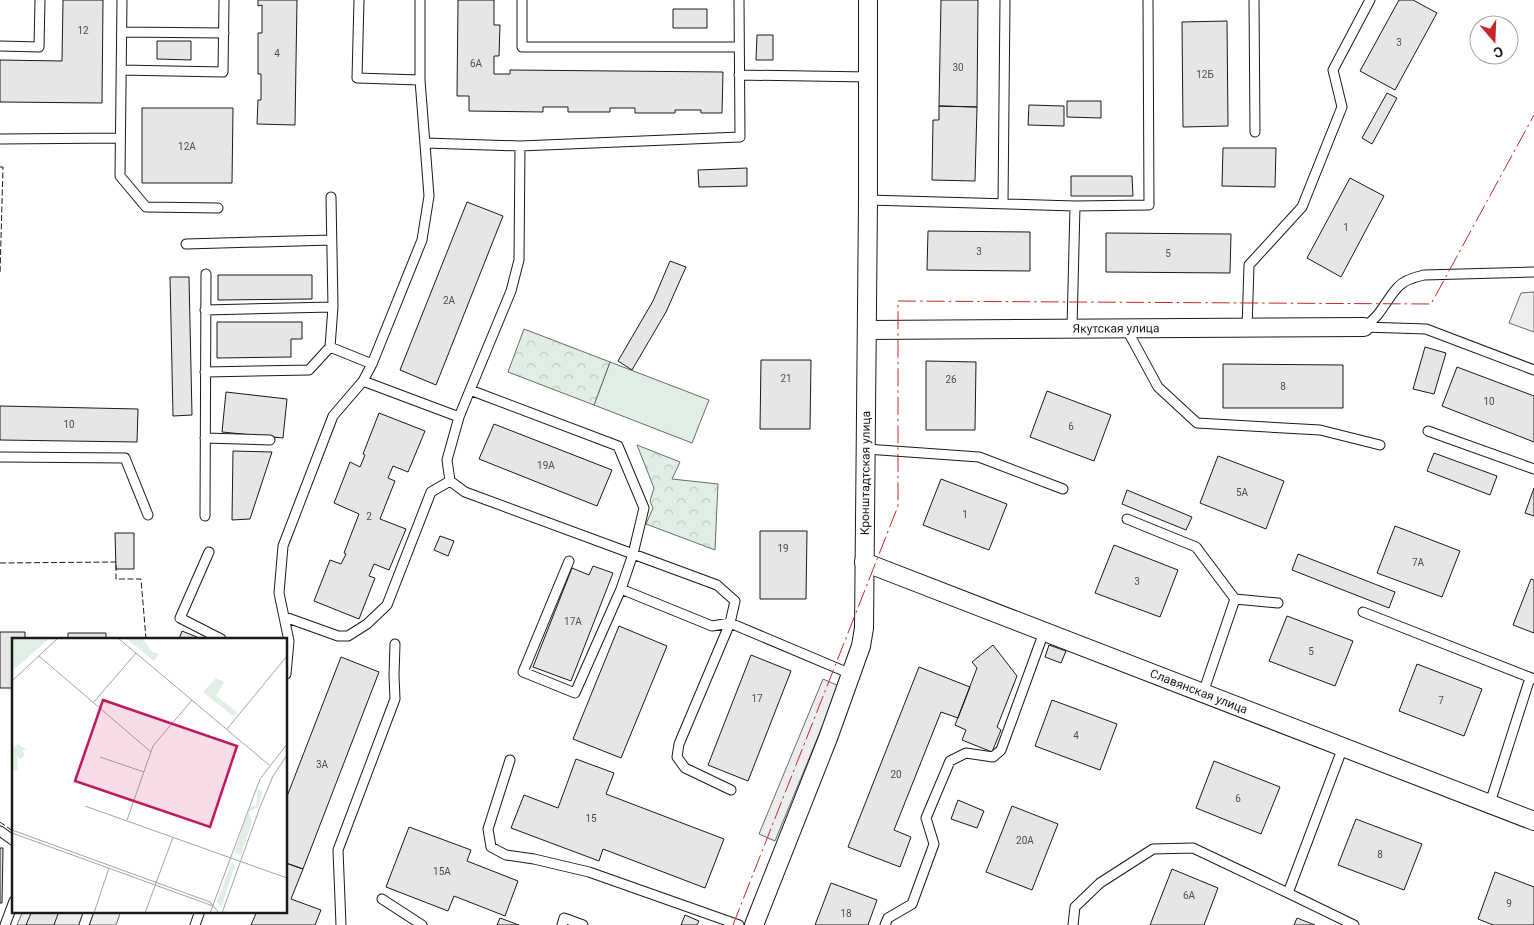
<svg xmlns="http://www.w3.org/2000/svg" width="1534" height="925" viewBox="0 0 1534 925" font-family="Roboto,sans-serif">
<style>
.grass{fill:#e0efe3;stroke:#6a6a6a}
.park{fill:url(#park-crowns);stroke:#6a6a6a}
.parking{fill:#ededed;stroke:#6a6a6a}
.building{fill:#e6e6e6;stroke:#1a1a1a}
.lines{fill:none;stroke-linecap:round;stroke-linejoin:round}
.lane-casing{stroke:#1a1a1a;stroke-width:11}
.street-casing{stroke:#1a1a1a;stroke-width:20}
.lane{stroke:#fff;stroke-width:9}
.street{stroke:#fff;stroke-width:18}
.fence{stroke:#1a1a1a;stroke-width:1;stroke-dasharray:6 2.5;stroke-linecap:butt}
.power{stroke:#c62828;stroke-width:1;stroke-dasharray:18 4 2.5 4;stroke-linecap:butt}
.labels{text-anchor:middle;stroke-width:4;stroke-linejoin:round;paint-order:stroke}
.number-label{font-size:10px;fill:#4d4d4d}
.street-label{font-size:12px;fill:#1a1a1a;stroke:#fff}
.inset-road{fill:none;stroke:#a3a3a3;stroke-width:1}
.view{fill:#c2185b;fill-opacity:0.15;stroke:#c2185b;stroke-width:2.5}
.inset-edge{fill:none;stroke:#1a1a1a;stroke-width:2.5}
</style>
<defs>
<pattern id="park-crowns" width="20" height="18" patternUnits="userSpaceOnUse" patternTransform="scale(1.25)"><rect width="20" height="18" fill="#e0efe3"/><path d="M2 6a3 3 0 1 1 6 0M12 15a3 3 0 1 1 6 0" fill="none" stroke="#c0ccc2"/></pattern>
</defs>
<rect width="100%" height="100%" fill="#fff"/>
<path class="grass" d="M 610,362 L 709,400 L 692,443 L 594,405 Z"/>
<path class="park" d="M 524,329 L 610,362 L 594,405 L 508,372 Z
M 637,445 L 680,462 L 672,479 L 718,484 L 715,550 L 646,524 L 653,508 L 650,501 L 654,488 Z"/>
<path class="parking" d="M 1534,292 L 1534,332 L 1509,323 L 1521,293 Z
M 823,679 L 839,686 L 775,841 L 759,834 Z
M 23,911 L 121,911 L 116,925 L 17,925 Z"/>
<path class="building" d="M 63,0 L 103,0 L 102,103 L 0,102 L 0,60 L 62,61 Z
M 258,0 L 297,0 L 295,125 L 257,124 L 258,100 L 261,100 L 261,74 L 258,74 L 258,33 L 262,33 L 262,5 L 258,6 Z
M 458,0 L 494,0 L 494,25 L 500,25 L 499,56 L 494,56 L 494,74 L 510,74 L 510,70 L 723,72 L 722,113 L 701,113 L 701,110 L 675,110 L 675,113 L 635,113 L 635,108 L 610,108 L 610,112 L 568,112 L 568,107 L 543,107 L 543,112 L 469,111 L 469,96 L 457,96 Z
M 941,0 L 978,0 L 977,107 L 939,106 Z
M 1399,0 L 1413,0 L 1437,13 L 1395,90 L 1360,71 Z
M 673,9 L 707,9 L 707,28 L 673,28 Z
M 1227,21 L 1228,126 L 1183,127 L 1182,22 Z
M 757,35 L 773,35 L 773,60 L 756,60 Z
M 157,41 L 191,41 L 191,60 L 157,59 Z
M 1387,93 L 1397,98 L 1372,144 L 1362,138 Z
M 1067,101 L 1101,101 L 1101,118 L 1067,117 Z
M 1029,105 L 1064,106 L 1064,126 L 1028,125 Z
M 939,106 L 977,107 L 975,181 L 932,180 L 933,120 L 939,120 Z
M 142,108 L 233,108 L 232,183 L 142,183 Z
M 1223,148 L 1276,148 L 1275,187 L 1222,186 Z
M 747,168 L 747,186 L 699,187 L 698,170 Z
M 1071,176 L 1132,176 L 1133,196 L 1071,196 Z
M 1350,178 L 1384,196 L 1341,277 L 1307,258 Z
M 467,202 L 503,216 L 436,385 L 400,370 Z
M 928,231 L 1030,232 L 1030,271 L 927,270 Z
M 1106,233 L 1231,234 L 1230,273 L 1106,272 Z
M 670,261 L 686,267 L 666,312 L 632,370 L 618,361 L 653,301 Z
M 218,275 L 312,275 L 312,299 L 218,300 Z
M 170,277 L 189,277 L 192,415 L 173,416 Z
M 217,322 L 302,322 L 302,339 L 291,339 L 291,357 L 217,358 Z
M 1425,347 L 1446,353 L 1434,394 L 1413,389 Z
M 761,360 L 811,360 L 810,429 L 760,429 Z
M 926,361 L 976,362 L 975,430 L 926,430 Z
M 1223,364 L 1343,365 L 1343,408 L 1223,408 Z
M 1457,367 L 1534,396 L 1534,442 L 1442,406 Z
M 1047,391 L 1111,415 L 1094,461 L 1030,437 Z
M 226,392 L 287,399 L 283,438 L 222,432 Z
M 0,406 L 138,409 L 137,442 L 0,440 Z
M 379,413 L 425,431 L 408,472 L 393,466 L 388,478 L 395,481 L 380,519 L 406,529 L 389,570 L 374,564 L 369,576 L 375,578 L 359,619 L 314,601 L 330,560 L 341,564 L 346,554 L 344,553 L 359,514 L 334,503 L 350,462 L 360,467 L 365,455 L 363,454 Z
M 494,424 L 612,470 L 597,506 L 479,459 Z
M 233,451 L 272,452 L 250,519 L 232,520 Z
M 1434,453 L 1497,476 L 1490,495 L 1427,471 Z
M 1218,456 L 1284,481 L 1266,529 L 1200,503 Z
M 941,479 L 1007,504 L 989,550 L 923,525 Z
M 1534,488 L 1534,516 L 1525,513 Z
M 1127,490 L 1192,517 L 1186,530 L 1122,504 Z
M 1395,526 L 1460,551 L 1442,597 L 1377,573 Z
M 760,531 L 807,531 L 806,599 L 760,599 Z
M 115,533 L 134,533 L 134,569 L 116,569 Z
M 440,536 L 454,541 L 448,556 L 434,550 Z
M 1114,545 L 1178,570 L 1160,617 L 1095,593 Z
M 1298,554 L 1395,592 L 1389,608 L 1292,570 Z
M 593,566 L 613,573 L 571,681 L 533,667 L 572,568 L 589,575 Z
M 1531,579 L 1534,580 L 1534,633 L 1513,625 Z
M 1287,616 L 1353,641 L 1335,686 L 1269,661 Z
M 619,626 L 667,646 L 621,758 L 573,739 Z
M 182,631 L 202,639 L 179,639 Z
M 0,632 L 25,632 L 25,639 L 14,639 L 14,688 L 0,688 Z
M 68,633 L 106,633 L 106,639 L 68,639 Z
M 993,645 L 1017,676 L 997,727 L 1001,730 L 992,752 L 962,740 L 966,730 L 955,725 L 977,668 L 972,662 Z
M 1049,645 L 1066,651 L 1061,663 L 1045,657 Z
M 751,655 L 791,671 L 748,781 L 708,765 Z
M 341,657 L 379,672 L 303,869 L 286,863 L 286,799 Z
M 1417,664 L 1482,689 L 1464,736 L 1399,711 Z
M 919,667 L 970,687 L 958,718 L 941,712 L 894,830 L 911,837 L 900,867 L 848,847 Z
M 1052,700 L 1117,724 L 1100,770 L 1035,746 Z
M 576,759 L 614,773 L 606,794 L 724,839 L 705,888 L 603,849 L 599,861 L 511,828 L 524,795 L 558,808 Z
M 1214,761 L 1280,787 L 1261,834 L 1196,808 Z
M 958,800 L 984,811 L 977,828 L 951,819 Z
M 1012,806 L 1058,824 L 1032,890 L 986,872 Z
M 1356,819 L 1422,844 L 1404,890 L 1338,865 Z
M 409,827 L 471,850 L 467,861 L 518,881 L 505,916 L 454,896 L 448,911 L 386,887 Z
M 0,848 L 3,848 L 2,903 L 0,903 Z
M 286,863 L 303,869 L 291,899 L 321,910 L 315,925 L 251,925 L 257,911 L 286,911 Z
M 1172,869 L 1218,888 L 1204,925 L 1150,925 Z
M 1495,872 L 1534,887 L 1534,925 L 1493,925 L 1478,919 Z
M 831,883 L 877,900 L 868,925 L 815,925 Z
M 32,911 L 59,911 L 54,925 L 26,925 Z
M 685,915 L 699,921 L 697,925 L 681,925 Z
M 500,918 L 519,925 L 497,925 Z
M 1297,918 L 1315,925 L 1294,925 Z"/>
<g class="lines">
<g class="lane-casing">
<path id="lane" d="M 122,0 L 120,176 L 146,207 L 218,208
M 359,0 L 357,78 L 420,80
M 522,0 L 522,47 L 739,47
M 1254,0 L 1255,132
M 122,32 L 224,33
M 0,46 L 39,47 L 40,0
M 121,70 L 223,72 L 224,0
M 739,75 L 869,77
M 0,139 L 120,138
M 425,143 L 520,146 L 740,137 L 739,0
M 520,146 L 519,260 L 511,291 L 470,390 L 618,446 L 644,508 L 633,554 L 717,585 L 735,601 L 730,623 L 679,744 L 677,757 L 685,768 L 731,790
M 868,200 L 1075,206 L 1149,205 L 1148,0
M 1003,203 L 1005,0
M 186,244 L 331,240
M 205,310 L 333,307
M 1364,327 C 1382,315 1385,301 1398,287 C 1404,280 1415,277 1424,275 L 1534,272
M 1364,327 L 1426,329 L 1534,370
M 1072,328 L 1075,206
M 1126,328 L 1158,387 L 1197,423 L 1320,430 L 1380,445
M 1247,328 L 1249,265 L 1302,207 L 1342,107 L 1333,70 L 1370,0
M 330,347 L 333,307 L 331,197
M 205,372 L 309,370 L 330,347 L 372,364
M 363,381 L 459,417
M 470,390 L 459,417 L 447,460 L 450,481 L 465,492 L 633,554 L 621,589 L 712,626 L 730,623 L 851,674
M 1428,431 L 1534,469
M 205,438 L 270,440
M 866,449 L 979,457 L 1063,489
M 0,457 L 125,458 L 148,515
M 205,516 L 206,274
M 1127,519 L 1196,547 L 1235,599 L 1278,603
M 209,552 L 180,618 L 221,639
M 569,561 L 523,672 L 575,693 L 621,589
M 1363,612 L 1534,679
M 285,617 L 338,636 L 348,636 L 367,624 L 387,605 L 431,492 L 450,481
M 286,674 L 289,641 L 279,593 L 283,546 L 333,416 L 363,381 L 372,364 L 422,240 L 429,196 L 420,80 L 420,0
M 1203,693 L 1235,599
M 1343,747 L 1288,893 L 1354,925
M 510,760 L 488,829 L 491,847 L 506,855 L 534,859 L 589,872 L 739,925
M 1490,803 L 1530,678
M 0,831 L 14,841
M 382,899 L 422,925
M 5,925 L 14,901
M 84,925 L 89,911
M 195,925 L 200,911
M 341,925 L 338,850 L 395,699 L 394,675 L 395,644
M 562,925 L 564,918 L 583,925
M 885,925 L 888,918 L 912,904 L 934,844 L 926,818 L 950,761 L 966,753 L 993,757 L 1001,750 L 1044,632
M 1073,925 L 1075,907 L 1100,883 L 1153,849 L 1193,848 L 1288,893"/>
</g>
<g class="street-casing">
<g id="street">
<path id="s1" d="M 868,330 L 1364,327"/>
<path id="s2" d="M 864,562 L 1534,821"/>
<path id="s3" d="M 754,925 L 828,738 L 861,646 L 864,628 L 868,200 L 868,0"/>
</g>
</g>
<use href="#lane" class="lane"/>
<use href="#street" class="street"/>
<path class="fence" d="M 0,167 L 3,167 L 0,274
M 0,563 L 116,562 L 116,579 L 141,579 L 146,639
M 0,822 L 14,832"/>
<path class="power" d="M 733,925 L 898,506 L 898,301 L 1431,304 L 1534,115"/>
</g>
<g class="labels">
<g class="number-label">
<text x="83" y="34">12</text>
<text x="1399" y="46">3</text>
<text x="277" y="57">4</text>
<text x="476" y="67">6А</text>
<text x="958" y="71">30</text>
<text x="1205" y="78">12Б</text>
<text x="187" y="150">12А</text>
<text x="1346" y="231">1</text>
<text x="979" y="255">3</text>
<text x="1168" y="257">5</text>
<text x="449" y="304">2А</text>
<text x="786" y="382">21</text>
<text x="951" y="383">26</text>
<text x="1283" y="390">8</text>
<text x="1489" y="405">10</text>
<text x="69" y="428">10</text>
<text x="1071" y="430">6</text>
<text x="546" y="469">19А</text>
<text x="1242" y="496">5А</text>
<text x="965" y="518">1</text>
<text x="369" y="520">2</text>
<text x="783" y="552">19</text>
<text x="1418" y="566">7А</text>
<text x="1137" y="585">3</text>
<text x="573" y="625">17А</text>
<text x="1311" y="655">5</text>
<text x="757" y="702">17</text>
<text x="1441" y="704">7</text>
<text x="1076" y="739">4</text>
<text x="322" y="768">3А</text>
<text x="896" y="778">20</text>
<text x="1238" y="802">6</text>
<text x="591" y="822">15</text>
<text x="1025" y="844">20А</text>
<text x="1380" y="858">8</text>
<text x="442" y="875">15А</text>
<text x="1189" y="899">6А</text>
<text x="1509" y="907">9</text>
<text x="846" y="917">18</text>
</g>
<g class="street-label">
<text dy="4" stroke="none"><textPath href="#s1" startOffset="248">Якутская улица</textPath></text>
<text dy="4" stroke="none"><textPath href="#s3" startOffset="472">Кронштадтская улица</textPath></text>
<text dy="4" stroke="none"><textPath href="#s2" startOffset="359">Славянская улица</textPath></text>
</g>
</g>
<g transform="translate(12 638)">
<rect width="275" height="275" fill="#fff"/>
<path d="M 6,106 L 15,112 L 10,112 L 13,117 L 8,121 L 5,118 L 6,132 L 4,133 L 0,130 L 0,112 L 9,113 L 0,112 ZM 246,151 L 251,153 L 246,169 L 237,174 L 240,184 L 229,217 L 222,215 L 238,169 L 244,167 Z" fill="#e0efe3"/>
<path d="M 114,0 L 130,0 L 140,14 L 147,16 L 142,23 ZM 204,40 L 212,44 L 204,58 L 225,74 L 221,78 L 191,54 ZM 232,189 L 236,192 L 228,217 L 223,215 ZM 220,224 L 223,228 L 209,270 L 205,263 Z" fill="#e0efe3"/>
<path d="M 0,0 L 38,0 L 0,33 Z" fill="#e0efe3"/>
<path class="inset-road" d="M 106,0 L 257,127M 27,18 L 139,114M 0,43 L 46,0M 81,65 L 124,15M 215,91 L 275,18M 88,119 L 132,134M 73,168 L 275,240M 115,182 L 141,108 L 180,62M 0,192 L 198,264 L 207,275M 0,195 L 201,268M 82,275 L 97,230M 133,275 L 161,199M 198,275 L 248,141 L 275,106M 210,275 L 248,169 L 261,138 L 275,117"/>
<path class="view" d="M 91,62 L 225,108 L 198,189 L 63,143 Z"/>
<rect width="275" height="275" class="inset-edge"/>
</g>
<g transform="translate(1494 40) rotate(161)"><circle r="24" fill="#ffffff" stroke="#a3a3a3"/>
<path d="M0-4L9 19L0 12L-9 19Z" fill="#c62828"/>
<text y="-8" font-size="14" font-weight="bold" text-anchor="middle" fill="#1a1a1a">С</text>
</g>
</svg>
